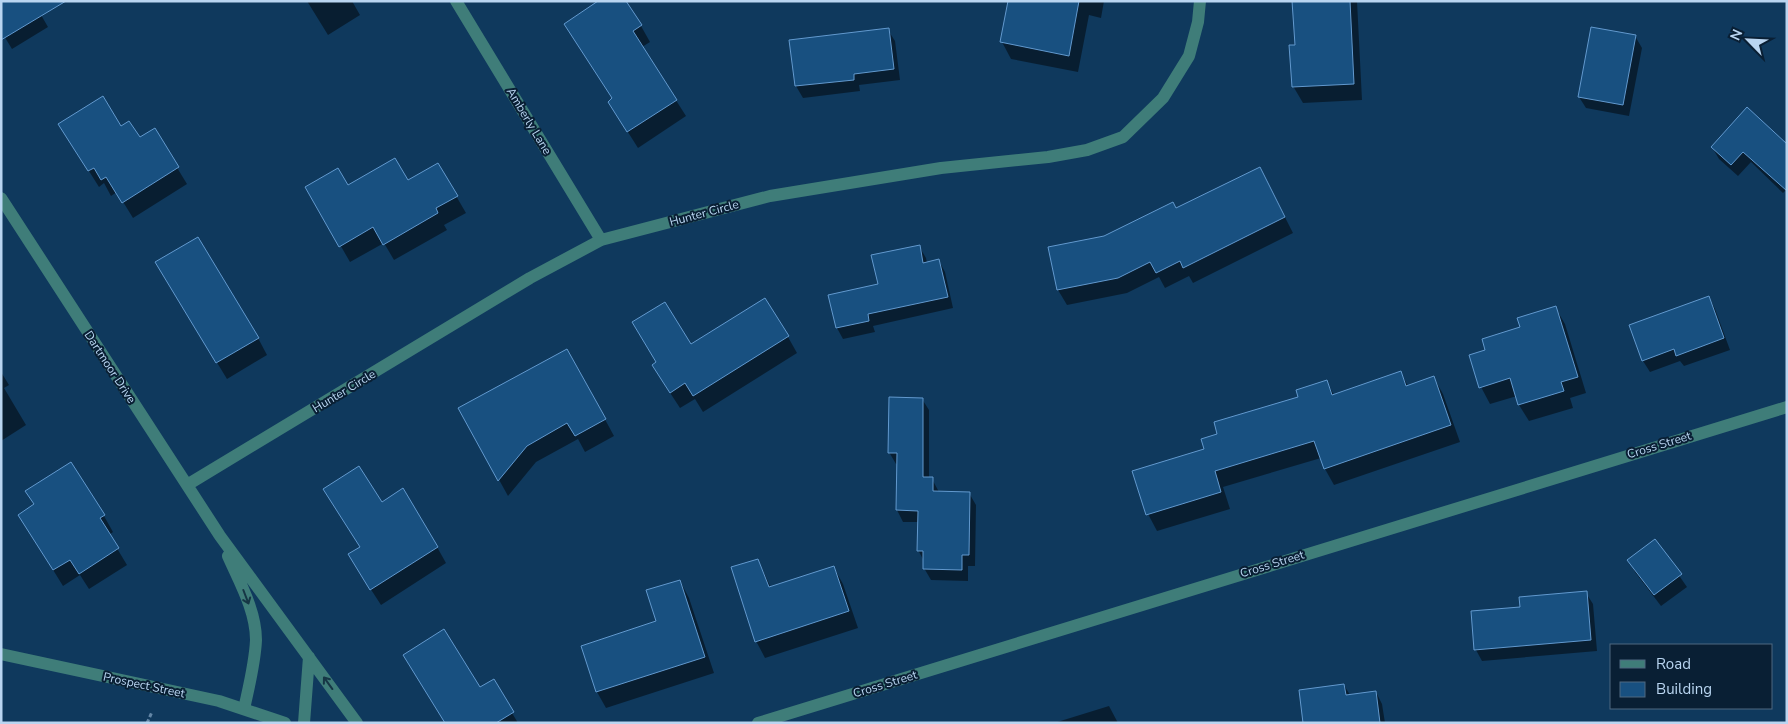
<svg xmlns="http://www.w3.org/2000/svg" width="1788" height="724" viewBox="0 0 1788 724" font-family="'Nunito Sans',sans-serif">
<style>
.shadow{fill:#0007}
.building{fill:#185080;stroke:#6299ce}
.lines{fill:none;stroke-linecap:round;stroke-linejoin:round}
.path{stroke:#6386a6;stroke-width:3;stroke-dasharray:4 2.5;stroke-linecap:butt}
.minor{stroke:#3f7d79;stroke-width:12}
.oneway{stroke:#163645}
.labels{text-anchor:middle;stroke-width:4;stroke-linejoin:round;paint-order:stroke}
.street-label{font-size:12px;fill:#b9d5f1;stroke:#091f34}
</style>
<rect width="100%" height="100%" fill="#0f395d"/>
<path class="shadow" d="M 33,1 L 48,27 L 12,49 L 1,31 Z
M 307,1 L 352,1 L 360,15 L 328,35 Z
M 1010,1 L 1104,1 L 1101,18 L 1089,15 L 1078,72 L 1011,59 L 1002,42 Z
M 1293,1 L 1357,1 L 1362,100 L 1303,103 L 1293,86 L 1296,46 Z
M 641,26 L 650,42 L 642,47 L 686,116 L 638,148 L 619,118 L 613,99 L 575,40 Z
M 888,30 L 895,41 L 900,80 L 859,85 L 860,91 L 803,98 L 796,86 L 791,41 Z
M 1635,36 L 1642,48 L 1629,116 L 1586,108 L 1579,97 Z
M 121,128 L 139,139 L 154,130 L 187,184 L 133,218 L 117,192 L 111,196 L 104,183 L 99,187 L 70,141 Z
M 1787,146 L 1787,189 L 1783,193 L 1751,162 L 1738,176 L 1719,159 L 1712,147 Z
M 438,165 L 466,213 L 444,225 L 447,230 L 394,260 L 384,243 L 350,262 L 307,187 L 347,187 L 407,182 Z
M 1260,168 L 1293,233 L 1193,283 L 1189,276 L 1165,288 L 1159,277 L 1127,293 L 1067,305 L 1058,290 L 1050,248 L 1104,237 L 1176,210 Z
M 919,246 L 926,258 L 927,263 L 939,261 L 945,272 L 953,308 L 873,326 L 875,332 L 843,339 L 837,328 Z
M 166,279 L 258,338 L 267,355 L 227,379 Z
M 1709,297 L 1715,309 L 1730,350 L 1684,366 L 1680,361 L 1650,372 L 1643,361 Z
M 1555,307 L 1565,324 L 1586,393 L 1570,398 L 1573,408 L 1529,421 L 1519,405 L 1517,396 L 1490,404 L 1481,387 L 1487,351 Z
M 788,337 L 797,353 L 703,412 L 695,399 L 680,408 L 663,382 L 691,346 Z
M 576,366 L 614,436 L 585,452 L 578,439 L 536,462 L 508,496 L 460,409 Z
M 1,372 L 9,385 L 4,388 L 26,425 L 1,441 Z
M 1400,372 L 1408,386 L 1434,378 L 1443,394 L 1460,442 L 1334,485 L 1325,469 L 1321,458 L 1223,487 L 1230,509 L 1157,531 L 1148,514 L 1218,434 L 1300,398 L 1326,381 L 1334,395 Z
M 922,399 L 929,410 L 929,479 L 932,479 L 939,492 L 969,493 L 976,505 L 975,566 L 968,566 L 968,581 L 931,580 L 924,568 L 924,561 L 918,550 L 919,522 L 903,522 L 897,510 L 898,464 L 896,464 L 889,452 Z
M 381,503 L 437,547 L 446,563 L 381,605 L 359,571 L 361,548 Z
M 104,516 L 113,532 L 109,535 L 127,565 L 89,589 L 80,575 L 63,586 L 29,531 Z
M 1655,541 L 1687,587 L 1661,606 L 1635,572 L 1629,560 Z
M 758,560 L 771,588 L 834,568 L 843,584 L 858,628 L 765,658 L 756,641 Z
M 680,581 L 689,598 L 714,673 L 606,708 L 597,692 L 582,646 L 658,622 Z
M 1586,593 L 1593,604 L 1597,651 L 1482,661 L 1476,650 L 1521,608 Z
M 493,681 L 518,723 L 446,723 Z
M 1344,685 L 1350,695 L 1376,692 L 1382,704 L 1385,723 L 1304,723 Z
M 1109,706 L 1118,723 L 1054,723 Z"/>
<path class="building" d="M 1,1 L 66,1 L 1,40 Z
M 598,1 L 626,1 L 642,25 L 633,31 L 677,100 L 627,132 L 608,102 L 612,98 L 564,24 Z
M 1008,1 L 1079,1 L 1069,56 L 1000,42 Z
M 1292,1 L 1350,1 L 1354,84 L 1292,87 L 1289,45 L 1295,45 Z
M 1591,27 L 1636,35 L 1623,105 L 1578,97 Z
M 889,28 L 894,69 L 854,74 L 854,80 L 795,86 L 789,40 Z
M 103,96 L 121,126 L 129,121 L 140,137 L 155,128 L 179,167 L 122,203 L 106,177 L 101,180 L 94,168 L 88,171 L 58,124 Z
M 1747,107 L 1787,144 L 1787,191 L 1743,152 L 1731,165 L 1711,147 Z
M 395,158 L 408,180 L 438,163 L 458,196 L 436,208 L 438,213 L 383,245 L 373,227 L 339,247 L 305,187 L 338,168 L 348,185 Z
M 1260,167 L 1285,217 L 1183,268 L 1180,261 L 1156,273 L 1150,262 L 1118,278 L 1057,290 L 1048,247 L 1104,236 L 1173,202 L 1176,208 Z
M 198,237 L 259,338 L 216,363 L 155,262 Z
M 920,245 L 923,263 L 939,259 L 948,297 L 868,314 L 869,321 L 836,328 L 828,295 L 878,284 L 871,255 Z
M 1709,296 L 1724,338 L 1676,356 L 1674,349 L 1642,361 L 1629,325 Z
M 765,298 L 789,336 L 693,396 L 685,383 L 670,393 L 652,365 L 656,362 L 632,322 L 665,302 L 691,344 Z
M 1556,306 L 1578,377 L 1561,382 L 1564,391 L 1518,405 L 1510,378 L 1479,388 L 1469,355 L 1485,350 L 1482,339 L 1520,327 L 1517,318 Z
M 567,349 L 606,419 L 575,436 L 567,423 L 527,446 L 498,481 L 458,408 Z
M 1401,371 L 1406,386 L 1434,376 L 1451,425 L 1324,469 L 1314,441 L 1215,471 L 1221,492 L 1146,515 L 1132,471 L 1204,449 L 1201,439 L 1217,434 L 1214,422 L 1298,397 L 1296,390 L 1327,380 L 1332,395 Z
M 889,397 L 923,398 L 923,477 L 933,477 L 933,491 L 970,492 L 969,555 L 962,555 L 962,570 L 923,569 L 923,551 L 917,551 L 918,511 L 896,510 L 897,453 L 888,453 Z
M 71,462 L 105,515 L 100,518 L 119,548 L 79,574 L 70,560 L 53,570 L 18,515 L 34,504 L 25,491 Z
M 359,466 L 382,502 L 403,488 L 438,547 L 370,590 L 348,554 L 360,547 L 323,489 Z
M 1655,539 L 1682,574 L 1654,595 L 1627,560 Z
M 758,559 L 769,587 L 834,566 L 849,611 L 755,642 L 731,567 Z
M 680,580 L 705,657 L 596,692 L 581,646 L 656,621 L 646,590 Z
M 1587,591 L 1591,640 L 1474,650 L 1471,611 L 1520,607 L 1519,597 Z
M 444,629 L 480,687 L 494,679 L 514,712 L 496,723 L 445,723 L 403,655 Z
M 1344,684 L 1346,695 L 1376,691 L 1380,723 L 1303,723 L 1299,690 Z"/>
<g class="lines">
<path class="path" d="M 147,723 L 152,712"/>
<path class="minor" d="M 456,1 L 601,240
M 1,198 L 220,536 L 357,723
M 187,485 L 530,278 L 601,240 L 770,196 L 941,168 L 1048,157 L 1087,150 L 1123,137 L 1163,98 L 1189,56 L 1198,22 L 1200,1
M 228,556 C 240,583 256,611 256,640 C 255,663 249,686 244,709
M 1,654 L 219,701 L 285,723
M 304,723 L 309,657
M 758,723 L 1787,407"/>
</g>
<defs><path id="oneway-shaft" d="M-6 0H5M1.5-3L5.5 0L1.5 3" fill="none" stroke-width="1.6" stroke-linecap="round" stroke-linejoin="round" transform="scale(1.25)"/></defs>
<g class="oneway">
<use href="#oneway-shaft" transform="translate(246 597) rotate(69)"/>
<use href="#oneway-shaft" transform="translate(328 683) rotate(-126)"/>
</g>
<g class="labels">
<g class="street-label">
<text transform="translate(529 121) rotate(59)" y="4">Amberly Lane</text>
<text transform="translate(704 213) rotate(-15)" y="4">Hunter Circle</text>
<text transform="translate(110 367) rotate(57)" y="4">Dartmoor Drive</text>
<text transform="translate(344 391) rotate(-31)" y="4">Hunter Circle</text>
<text transform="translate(1659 445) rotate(-17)" y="4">Cross Street</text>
<text transform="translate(1272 564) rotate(-17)" y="4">Cross Street</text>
<text transform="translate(885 684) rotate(-17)" y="4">Cross Street</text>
<text transform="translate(144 685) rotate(12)" y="4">Prospect Street</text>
</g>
</g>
<rect width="1788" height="724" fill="none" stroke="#b9d5f1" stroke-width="5"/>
<rect x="1610" y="644" width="162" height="65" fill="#091f34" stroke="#4f6880"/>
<rect x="1620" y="660" width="25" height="8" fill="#3f7d79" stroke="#4f6880"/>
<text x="1656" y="669" font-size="15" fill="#b9d5f1">Road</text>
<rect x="1620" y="682" width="25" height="15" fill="#185080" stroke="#4f6880"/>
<text x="1656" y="694" font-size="15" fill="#b9d5f1">Building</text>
<g transform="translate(1748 40) rotate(294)" stroke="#091f34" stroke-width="4" paint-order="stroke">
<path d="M0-4L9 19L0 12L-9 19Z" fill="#b9d5f1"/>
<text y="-8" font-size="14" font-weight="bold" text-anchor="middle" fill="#b9d5f1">N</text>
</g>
</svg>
